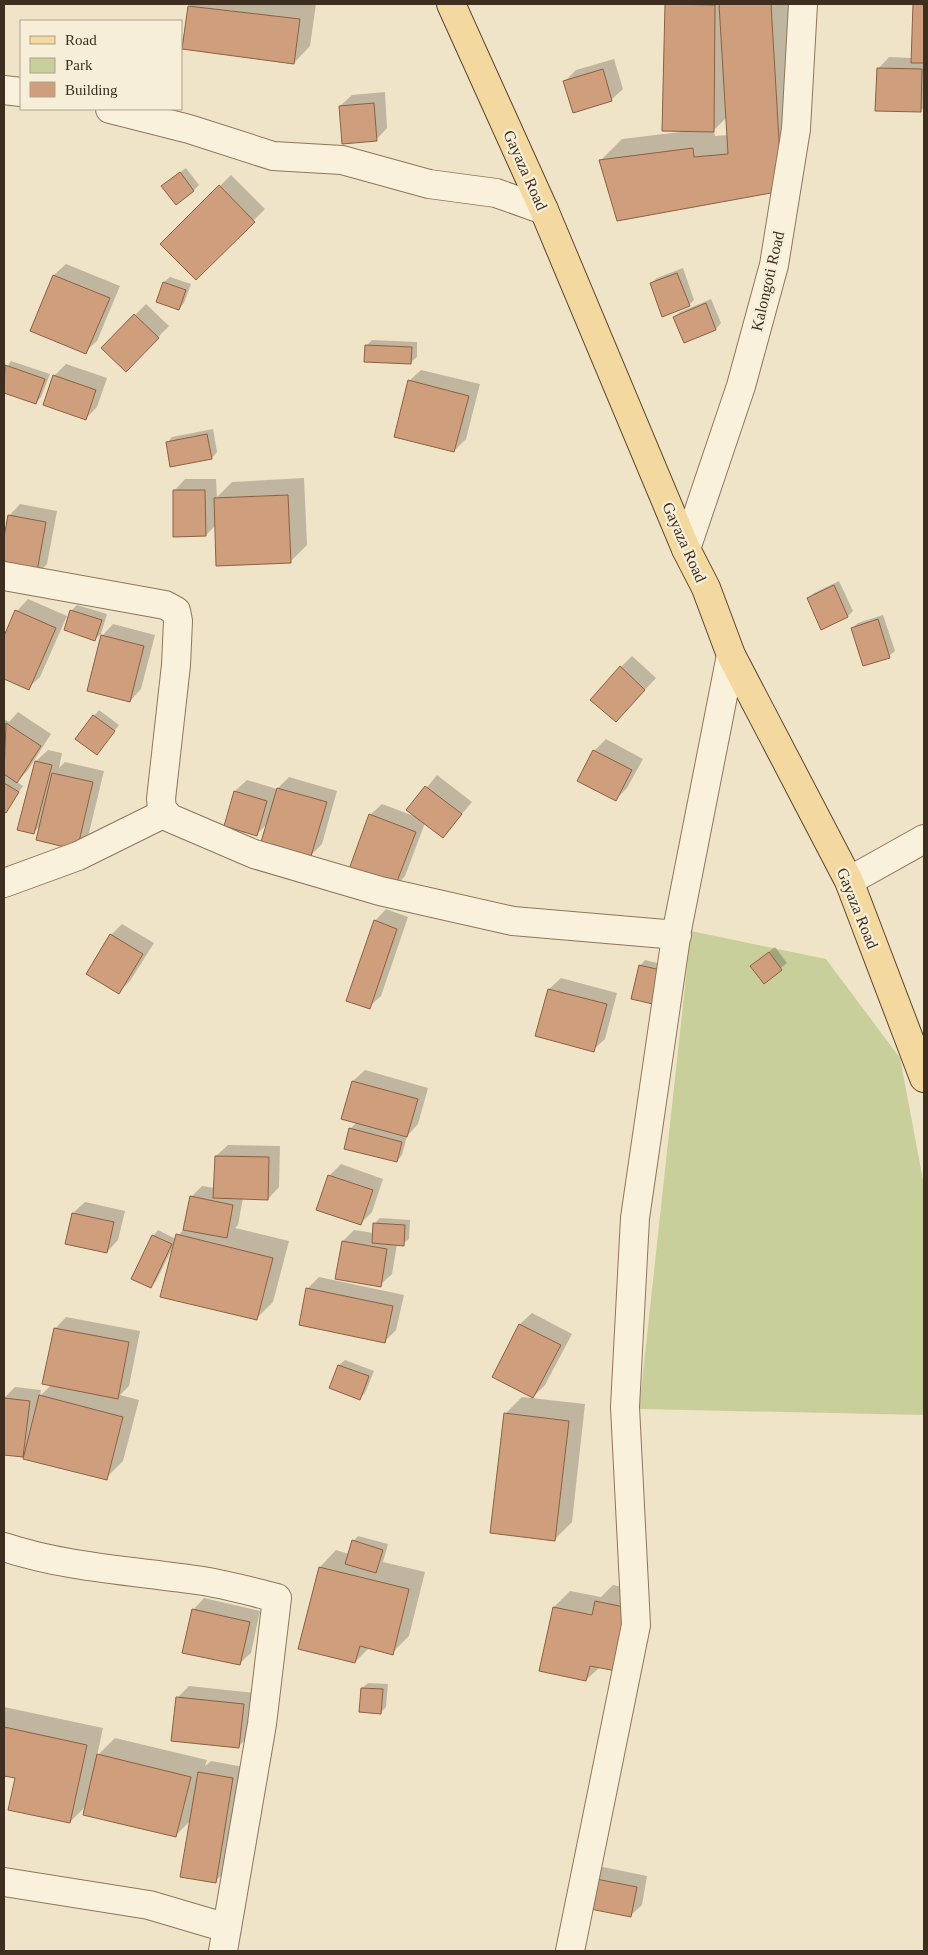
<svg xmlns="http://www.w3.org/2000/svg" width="928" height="1955" viewBox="0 0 928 1955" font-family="Georgia,serif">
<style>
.green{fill:#c9cf9b}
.shadow{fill:#0003;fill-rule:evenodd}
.building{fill:#cf9f7d;stroke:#8d5f41}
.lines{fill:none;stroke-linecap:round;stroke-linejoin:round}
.street-casing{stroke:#8d765c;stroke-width:30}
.primary-casing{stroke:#5b4430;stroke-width:30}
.street{stroke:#faf1dc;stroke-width:28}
.primary{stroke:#f3d9a0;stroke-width:28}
.labels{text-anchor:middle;stroke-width:4.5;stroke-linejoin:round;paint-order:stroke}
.street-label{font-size:16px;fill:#3d2e20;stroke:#f7eed8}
</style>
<rect width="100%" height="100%" fill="#f0e4c8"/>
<path class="green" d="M 691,931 L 826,959 L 900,1058 L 924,1185 L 924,1415 L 639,1409 Z"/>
<path class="shadow" d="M 192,4 L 316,4 L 310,46 L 294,63 L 183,48 L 181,54 L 181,38 L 184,40 L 189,7 Z
M 668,4 L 793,4 L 803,169 L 601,160 L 622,139 L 680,132 ZM 727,117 L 728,135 L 715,136 L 714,130 Z
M 914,4 L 924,4 L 924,107 L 920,111 L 878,69 L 889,57 L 912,58 Z
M 614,59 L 623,89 L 611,100 L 565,81 L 576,70 Z
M 385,92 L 387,128 L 376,140 L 340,106 L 352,95 Z
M 186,168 L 199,185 L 193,191 L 168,181 Z
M 231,175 L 265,209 L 196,278 L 162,244 Z
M 66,264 L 120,286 L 97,341 L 85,352 L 32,330 L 54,275 Z
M 683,268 L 694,300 L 689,305 L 652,283 L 657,278 Z
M 170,277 L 191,284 L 184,303 L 179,309 L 158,301 L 164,282 Z
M 711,299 L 721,323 L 716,329 L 674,317 L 680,312 Z
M 146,304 L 169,326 L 126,370 L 102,348 Z
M 372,340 L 417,342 L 417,357 L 411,362 L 366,346 Z
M 11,361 L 50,374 L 41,397 L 36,403 L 4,392 L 4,372 Z
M 66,364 L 107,378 L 97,407 L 86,418 L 54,376 Z
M 421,370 L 480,384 L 466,439 L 454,451 L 409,381 Z
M 213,429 L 217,452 L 212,458 L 167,443 L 172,437 Z
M 304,478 L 307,545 L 290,562 L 216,525 L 206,535 L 174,491 L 185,479 L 216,479 L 217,497 L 232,482 Z
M 20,504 L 57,511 L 47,564 L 36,575 L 4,570 L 4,544 L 9,516 Z
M 839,581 L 853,611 L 848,616 L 808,598 L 814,593 Z
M 28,599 L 67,616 L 40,677 L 28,688 L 4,678 L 4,639 L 17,611 Z
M 77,605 L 107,614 L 101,634 L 95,639 L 71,611 Z
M 883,615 L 895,651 L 889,656 L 852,628 L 858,623 Z
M 113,624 L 155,635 L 141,689 L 130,701 L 102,636 Z
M 632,656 L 656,678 L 616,721 L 621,667 Z
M 99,710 L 119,725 L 97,754 L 94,716 Z
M 18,712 L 51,734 L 28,770 L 17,782 L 23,786 L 6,811 L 4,810 L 4,719 L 9,722 Z
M 606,739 L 643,759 L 627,788 L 616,799 L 594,751 Z
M 48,750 L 62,753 L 59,768 L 65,762 L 104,771 L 88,837 L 76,848 L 41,825 L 33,833 L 36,761 Z
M 437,775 L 472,802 L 443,837 L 425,823 L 405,876 L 394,888 L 370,815 L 382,804 L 414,816 L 408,810 Z
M 289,777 L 337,791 L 322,844 L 311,855 L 268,823 L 256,835 L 235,791 L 247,780 L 277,789 Z
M 386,909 L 408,917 L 381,996 L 369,1007 L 375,921 Z
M 122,924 L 154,943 L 130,981 L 119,992 L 111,935 Z
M 775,947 L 787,963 L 764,982 L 751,966 Z
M 645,960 L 670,966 L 662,998 L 640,966 Z
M 561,978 L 617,993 L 605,1039 L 593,1050 L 536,1035 L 549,989 Z
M 365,1070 L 428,1088 L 418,1124 L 407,1136 L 402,1155 L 397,1161 L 350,1129 L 357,1122 L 343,1118 L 353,1081 Z
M 228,1145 L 280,1146 L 279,1187 L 268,1199 L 243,1198 L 238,1225 L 235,1228 L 289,1241 L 273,1302 L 256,1319 L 174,1245 L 156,1281 L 151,1286 L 153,1236 L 158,1230 L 176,1239 L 185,1227 L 191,1197 L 202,1186 L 215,1188 L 216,1156 Z
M 341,1164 L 383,1179 L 372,1212 L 360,1224 L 329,1176 Z
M 85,1202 L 125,1211 L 118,1240 L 107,1252 L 67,1243 L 73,1213 Z
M 380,1218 L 410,1220 L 409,1239 L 403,1244 L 397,1244 L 392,1274 L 380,1285 L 343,1241 L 354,1230 L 374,1233 L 374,1224 Z
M 319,1277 L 404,1295 L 396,1330 L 384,1342 L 300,1324 L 308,1288 Z
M 532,1313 L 572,1334 L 545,1385 L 533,1397 L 493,1376 L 520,1324 Z
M 66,1317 L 140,1331 L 129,1386 L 120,1395 L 139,1400 L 123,1461 L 106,1478 L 26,1453 L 23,1456 L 4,1453 L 4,1398 L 15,1387 L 41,1390 L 40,1396 L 51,1385 L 55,1329 Z
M 345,1360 L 374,1371 L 365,1393 L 359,1399 L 331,1387 L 339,1365 Z
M 522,1397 L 585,1404 L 572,1522 L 555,1539 L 505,1414 Z
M 358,1536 L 388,1544 L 383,1562 L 425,1572 L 409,1636 L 392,1653 L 370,1647 L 355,1662 L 320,1567 L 336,1550 L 349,1554 L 353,1541 Z
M 613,1585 L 645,1592 L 600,1667 L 586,1680 L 554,1607 L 570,1591 L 601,1597 Z
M 204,1598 L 260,1611 L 251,1653 L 239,1664 L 193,1610 Z
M 368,1683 L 388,1684 L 386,1707 L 380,1713 L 362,1688 Z
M 189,1686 L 255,1693 L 250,1735 L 239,1746 L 177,1698 Z
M 4,1707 L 103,1728 L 97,1756 L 115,1738 L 207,1760 L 205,1766 L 211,1761 L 244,1767 L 227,1870 L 215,1881 L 191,1820 L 176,1835 L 86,1806 L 70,1822 L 16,1777 L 4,1775 Z
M 603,1867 L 647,1876 L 642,1905 L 630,1916 L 592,1879 Z"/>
<path class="building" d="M 665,4 L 715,5 L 714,132 L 662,131 Z
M 719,4 L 771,4 L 782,191 L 617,221 L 599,160 L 693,148 L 694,157 L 728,154 Z
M 913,4 L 924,4 L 924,63 L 911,63 Z
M 188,6 L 300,19 L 294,64 L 182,49 Z
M 877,68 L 922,69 L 921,112 L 875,111 Z
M 603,69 L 612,101 L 573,113 L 563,81 Z
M 374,103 L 377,141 L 342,144 L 339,106 Z
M 180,172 L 194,191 L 176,205 L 161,186 Z
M 219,185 L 255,222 L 196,280 L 160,244 Z
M 677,273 L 690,306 L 662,317 L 650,283 Z
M 53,275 L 110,298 L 86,354 L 30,331 Z
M 163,282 L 186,290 L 179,310 L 156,302 Z
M 706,303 L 716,330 L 684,343 L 673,317 Z
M 134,314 L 159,338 L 126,372 L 101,348 Z
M 365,345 L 412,347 L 411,364 L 364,362 Z
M 5,365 L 45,379 L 36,404 L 4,393 Z
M 53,375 L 96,390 L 86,420 L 43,405 Z
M 408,380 L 469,396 L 454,452 L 394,437 Z
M 207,434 L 212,459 L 170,467 L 166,442 Z
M 173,490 L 205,490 L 206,536 L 173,537 Z
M 288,495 L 291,563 L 216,566 L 214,498 Z
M 8,515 L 46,522 L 36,577 L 4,571 L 4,537 Z
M 834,585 L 848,617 L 821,630 L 807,598 Z
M 15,610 L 56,628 L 29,690 L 4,679 L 4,636 Z
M 70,610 L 102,620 L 95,641 L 64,630 Z
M 878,619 L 890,658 L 863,666 L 851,628 Z
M 101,635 L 144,646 L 130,702 L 87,691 Z
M 620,666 L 645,690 L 616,722 L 590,700 Z
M 93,715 L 115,731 L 97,755 L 75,739 Z
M 6,723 L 41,746 L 17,783 L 4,774 Z
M 593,750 L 632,770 L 616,801 L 577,781 Z
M 35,761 L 52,765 L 34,834 L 17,830 Z
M 52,773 L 93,782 L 77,850 L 36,840 Z
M 4,783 L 19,792 L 6,813 L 4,812 Z
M 425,786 L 462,814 L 443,838 L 406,810 Z
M 277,788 L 327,802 L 311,856 L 261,842 Z
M 234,791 L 267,801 L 257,836 L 224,826 Z
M 369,814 L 416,832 L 394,889 L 348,872 Z
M 374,920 L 397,929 L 370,1009 L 346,1001 Z
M 110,934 L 143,954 L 119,994 L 86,974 Z
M 769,952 L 782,970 L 764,984 L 750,966 Z
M 639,965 L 665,971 L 657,1005 L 631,999 Z
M 548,989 L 607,1004 L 594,1052 L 535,1036 Z
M 352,1081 L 418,1099 L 407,1137 L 341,1119 Z
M 349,1128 L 402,1142 L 397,1162 L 344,1149 Z
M 215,1156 L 269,1157 L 268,1200 L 213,1198 Z
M 328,1175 L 373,1190 L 361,1225 L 316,1210 Z
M 190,1196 L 233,1205 L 227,1238 L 183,1230 Z
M 72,1213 L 114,1222 L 107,1253 L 65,1244 Z
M 373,1223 L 405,1225 L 404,1246 L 372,1243 Z
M 176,1234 L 273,1258 L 257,1320 L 160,1297 Z
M 152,1235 L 172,1244 L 151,1288 L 131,1279 Z
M 342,1241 L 387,1249 L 381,1287 L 335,1279 Z
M 306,1288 L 393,1306 L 385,1343 L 299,1325 Z
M 519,1324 L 561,1345 L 533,1398 L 492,1377 Z
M 54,1328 L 129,1342 L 118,1399 L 42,1384 Z
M 338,1365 L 369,1376 L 360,1400 L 329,1388 Z
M 39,1395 L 123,1417 L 107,1480 L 23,1459 Z
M 4,1398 L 30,1401 L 23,1457 L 4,1455 Z
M 504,1413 L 569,1421 L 555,1541 L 490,1533 Z
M 352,1540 L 383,1550 L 376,1573 L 345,1564 Z
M 319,1567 L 409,1589 L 393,1655 L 360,1646 L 355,1663 L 298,1649 Z
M 595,1601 L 629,1608 L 616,1671 L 590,1666 L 586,1681 L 539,1671 L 553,1607 L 592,1615 Z
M 192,1609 L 250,1622 L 240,1665 L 182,1653 Z
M 361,1688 L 383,1689 L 381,1714 L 359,1712 Z
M 176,1697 L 244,1704 L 239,1748 L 171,1741 Z
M 4,1727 L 87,1745 L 70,1823 L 8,1810 L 15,1778 L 4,1776 Z
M 97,1754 L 191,1777 L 176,1837 L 83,1815 Z
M 198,1772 L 233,1778 L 216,1883 L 180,1877 Z
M 591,1878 L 637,1887 L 631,1917 L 585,1908 Z"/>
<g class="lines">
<g class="street-casing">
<path id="street" d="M 4,90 L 21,92
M 110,109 L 189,129 L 273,156 L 342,160 L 429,184 L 496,193 L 544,210
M 686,549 L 741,386 L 774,265 L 796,129 L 803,4
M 4,576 L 165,605 L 176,611 L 178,621 L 176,665 L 161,799 L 162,809 L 170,818 L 254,854 L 380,891 L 513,921 L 677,935
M 849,881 L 924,839
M 4,883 L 78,856 L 165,813
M 4,1547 C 67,1568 137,1571 203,1581 C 228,1585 253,1592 277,1598 L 262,1724 L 223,1951
M 4,1882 L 149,1905 L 227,1928
M 570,1951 L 636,1625 L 625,1407 L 635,1218 L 677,930 L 731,655"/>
</g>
<g class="primary-casing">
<path id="primary" d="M 451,4 L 544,210 L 686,549 L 706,588 L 731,655 L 849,881 L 924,1078"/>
</g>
<use href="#street" class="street"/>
<use href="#primary" class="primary"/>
</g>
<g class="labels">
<g class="street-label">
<text transform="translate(526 170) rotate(66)" y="6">Gayaza Road</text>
<text transform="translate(767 281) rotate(-77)" y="6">Kalongoti Road</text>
<text transform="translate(685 542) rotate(66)" y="6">Gayaza Road</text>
<text transform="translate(858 908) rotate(68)" y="6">Gayaza Road</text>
</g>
</g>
<rect width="928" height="1955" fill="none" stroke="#3d2e20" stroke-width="10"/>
<rect x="20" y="20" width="162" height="90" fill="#f7eed8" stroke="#ada18e"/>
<rect x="30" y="36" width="25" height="8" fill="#f3d9a0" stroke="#ada18e"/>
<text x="65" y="45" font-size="15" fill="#3d2e20">Road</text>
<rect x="30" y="58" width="25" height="15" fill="#c9cf9b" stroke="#ada18e"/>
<text x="65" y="70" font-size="15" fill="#3d2e20">Park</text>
<rect x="30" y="82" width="25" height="15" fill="#cf9f7d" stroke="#ada18e"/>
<text x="65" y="95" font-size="15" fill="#3d2e20">Building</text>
</svg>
